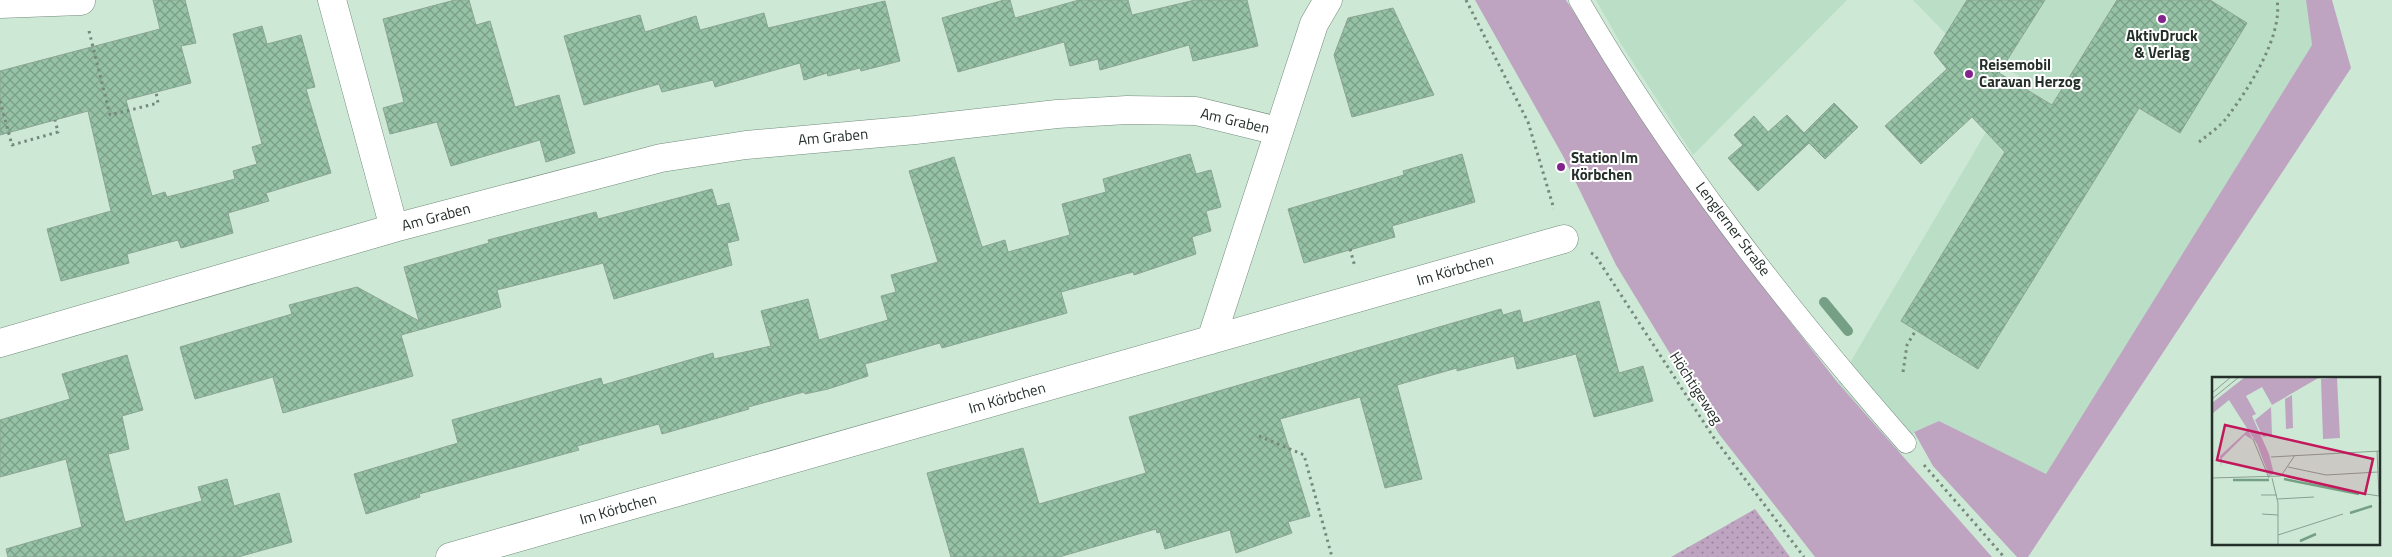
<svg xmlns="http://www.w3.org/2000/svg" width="2392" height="557" viewBox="0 0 2392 557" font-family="'Titillium Web',sans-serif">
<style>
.built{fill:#bbdec7}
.grass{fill:#bea4c0}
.garden{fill:url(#garden-dots)}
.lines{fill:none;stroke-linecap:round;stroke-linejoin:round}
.stream{stroke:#75a085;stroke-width:10}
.building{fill:url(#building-cross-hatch);stroke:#8ba594}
.lane-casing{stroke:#728c7b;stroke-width:21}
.street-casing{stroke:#728c7b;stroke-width:29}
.path{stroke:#76897d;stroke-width:3;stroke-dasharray:2.5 4;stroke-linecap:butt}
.lane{stroke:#fff;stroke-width:20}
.street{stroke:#fff;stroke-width:28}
.poi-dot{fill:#83248e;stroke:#fff;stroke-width:2}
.labels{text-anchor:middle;stroke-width:4;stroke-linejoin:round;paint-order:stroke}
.poi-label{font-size:15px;font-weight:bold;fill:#252f29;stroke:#fff;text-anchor:start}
.street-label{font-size:15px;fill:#252f29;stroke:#fff}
.inset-river{fill:none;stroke:#75a085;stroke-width:2.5}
.inset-road{fill:none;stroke:#8a9f91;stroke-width:1}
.view{fill:#c2185b;fill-opacity:0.15;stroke:#c2185b;stroke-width:2.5}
.inset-edge{fill:none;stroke:#252f29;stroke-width:2.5}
</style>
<defs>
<pattern id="garden-dots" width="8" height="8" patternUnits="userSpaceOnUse" patternTransform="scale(1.25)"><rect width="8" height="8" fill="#bea4c0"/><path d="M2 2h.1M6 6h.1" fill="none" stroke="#9a869c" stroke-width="1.8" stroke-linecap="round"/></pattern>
<pattern id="building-cross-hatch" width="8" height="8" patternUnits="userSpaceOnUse" patternTransform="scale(1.25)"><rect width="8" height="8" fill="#96c2a6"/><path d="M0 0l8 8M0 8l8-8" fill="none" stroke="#7a9e87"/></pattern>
</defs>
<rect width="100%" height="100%" fill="#cde9d6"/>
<path class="built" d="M 1596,0 L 1847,0 L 1693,155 L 1621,44 Z
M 1913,0 L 2306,0 L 2312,45 L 2046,475 L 1939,421 L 1914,432 L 1901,453 L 1838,383 L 2019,76 L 1946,34 Z"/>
<path class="grass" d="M 1475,0 L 1566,0 L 1668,158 L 1732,247 L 1838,383 L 1992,557 L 1815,557 L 1719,434 L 1616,265 L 1563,156 Z
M 2306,0 L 2332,0 L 2351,68 L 2028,557 L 2017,557 L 1933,466 L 1914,432 L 1939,421 L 2046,474 L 2312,45 Z"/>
<path class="garden" d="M 1755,509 L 1790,557 L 1671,557 Z"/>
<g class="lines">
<path class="stream" d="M 1824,302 L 1848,331"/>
</g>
<path class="building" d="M 153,0 L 185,0 L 196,43 L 181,46 L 191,83 L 126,100 L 152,196 L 165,192 L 167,197 L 235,179 L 233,171 L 257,164 L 252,147 L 262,144 L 233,34 L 262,26 L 267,44 L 301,35 L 315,87 L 306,89 L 331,173 L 266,193 L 269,201 L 228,213 L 233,233 L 181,248 L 178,240 L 127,254 L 129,263 L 61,281 L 47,229 L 111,211 L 88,111 L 0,135 L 0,71 L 160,29 Z
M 455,0 L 469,0 L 476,25 L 490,21 L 515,107 L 559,95 L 575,153 L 546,162 L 540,140 L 451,166 L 437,122 L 390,134 L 383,108 L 404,102 L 383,19 Z
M 1004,0 L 1010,0 L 1015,18 L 1079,0 L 1128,0 L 1132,15 L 1195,0 L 1247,0 L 1258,46 L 1193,61 L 1189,45 L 1100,70 L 1098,59 L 1070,66 L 1064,42 L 958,72 L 942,18 Z
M 1967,0 L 2045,0 L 1999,73 L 2052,105 L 2117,0 L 2210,0 L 2247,23 L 2180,133 L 2139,108 L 1978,369 L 1901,321 L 2005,152 L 1972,117 L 1921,164 L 1885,126 L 1947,69 L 1934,53 Z
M 885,1 L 900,61 L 861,71 L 860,68 L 828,76 L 827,73 L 804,80 L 800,63 L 715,87 L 713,80 L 662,92 L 659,84 L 584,105 L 564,36 L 640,15 L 645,32 L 696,16 L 700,30 L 764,13 L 768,28 Z
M 1393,8 L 1434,95 L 1352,117 L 1334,55 L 1348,18 Z
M 1834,103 L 1858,127 L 1825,159 L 1809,143 L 1758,191 L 1728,158 L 1743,145 L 1734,135 L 1754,116 L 1768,132 L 1787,115 L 1804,133 Z
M 1190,154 L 1196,174 L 1211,170 L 1221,207 L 1206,211 L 1211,231 L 1192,237 L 1196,254 L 1134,275 L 1133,272 L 1061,292 L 1067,313 L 942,348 L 940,343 L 865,364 L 868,376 L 828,389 L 805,394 L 804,392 L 748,407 L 749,409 L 662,434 L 659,424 L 577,446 L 579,450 L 419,494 L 420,497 L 366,514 L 354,474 L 458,443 L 452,420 L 601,378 L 603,385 L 713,353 L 714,359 L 771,346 L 761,311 L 808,299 L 819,340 L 888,320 L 881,296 L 896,292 L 891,275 L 938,262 L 909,171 L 954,157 L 982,247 L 1005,240 L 1008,252 L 1070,235 L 1062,204 L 1106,192 L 1103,179 Z
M 1462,154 L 1475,202 L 1392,226 L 1395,237 L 1304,263 L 1288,209 L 1404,175 L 1403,171 Z
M 712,189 L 717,206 L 729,203 L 739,240 L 727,243 L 732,265 L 614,299 L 603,263 L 497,290 L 501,307 L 401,335 L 413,376 L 283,413 L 273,377 L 195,399 L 180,347 L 292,314 L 289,305 L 357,287 L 419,321 L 404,267 L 489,243 L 488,240 L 596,212 L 598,219 Z
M 1599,301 L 1619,373 L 1643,366 L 1653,401 L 1594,417 L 1576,354 L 1517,369 L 1514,356 L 1457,371 L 1457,368 L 1397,385 L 1422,479 L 1385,488 L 1360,397 L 1280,419 L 1310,516 L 1288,522 L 1292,533 L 1236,553 L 1230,530 L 1165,549 L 1160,532 L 1157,533 L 1156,529 L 1059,557 L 951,557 L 927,473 L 1023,448 L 1039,504 L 1146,473 L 1129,417 L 1501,309 L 1503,315 L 1520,310 L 1523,323 Z
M 127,355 L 143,410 L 122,416 L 129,449 L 108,454 L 125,522 L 202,501 L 198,487 L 227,479 L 234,506 L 279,493 L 292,542 L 238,557 L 8,557 L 6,549 L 82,527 L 66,459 L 0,477 L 0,420 L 70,399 L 62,374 Z"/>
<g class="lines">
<g class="lane-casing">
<path id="lane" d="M 1579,0 C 1671,159 1785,305 1906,443"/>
</g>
<g class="street-casing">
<path id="street" d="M 332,0 L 394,228
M 0,4 L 81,1
M 1211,340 L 1314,24 L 1328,0
M 0,343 L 394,228 L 661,158 L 746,145 L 915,130 L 1057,114 L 1127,110 L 1196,111 L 1278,131
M 450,557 L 1564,239"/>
</g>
<path class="path" d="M 1466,0 L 1528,122 L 1554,209
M 89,31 L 110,115 L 158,103 L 156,92
M 0,101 L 12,145 L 58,132 L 55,120
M 2199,142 C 2209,134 2221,126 2228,116 C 2249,88 2283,36 2277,0
M 1350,249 L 1355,267
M 1591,253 L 1595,255 L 1714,438 L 1804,557
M 1903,372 L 1907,345 L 1916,330
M 1259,436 L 1304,455 L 1332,557
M 1924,465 L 2004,557"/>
<use href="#lane" class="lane"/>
<use href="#street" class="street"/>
</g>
<g class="poi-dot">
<circle cx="2162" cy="19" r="5"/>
<circle cx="1969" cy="74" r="5"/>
<circle cx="1561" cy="167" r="5"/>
</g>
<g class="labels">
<g class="poi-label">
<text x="2162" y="41" text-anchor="middle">AktivDruck<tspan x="2162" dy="17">&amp; Verlag</tspan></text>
<text x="1979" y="70">Reisemobil<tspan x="1979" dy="17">Caravan Herzog</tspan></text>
<text x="1571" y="163">Station Im<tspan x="1571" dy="17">Körbchen</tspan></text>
</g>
<g class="street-label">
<text transform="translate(1235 121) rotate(13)" y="5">Am Graben</text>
<text transform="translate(833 137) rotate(-5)" y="5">Am Graben</text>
<text transform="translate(436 217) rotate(-15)" y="5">Am Graben</text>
<text transform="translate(1733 229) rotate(53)" y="5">Lenglerner Straße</text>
<text transform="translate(1455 270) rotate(-16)" y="5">Im Körbchen</text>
<text transform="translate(1696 388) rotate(57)" y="5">Höchtigeweg</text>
<text transform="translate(1007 398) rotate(-16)" y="5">Im Körbchen</text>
<text transform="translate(618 509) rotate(-16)" y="5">Im Körbchen</text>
</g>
</g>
<g transform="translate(2212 377)">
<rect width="168" height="168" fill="#cde9d6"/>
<path d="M 33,0 L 108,0 L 60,28 L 50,10 L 34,19 L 44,37 L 40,39 L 57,77 L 62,97 L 57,99 L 45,67 L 17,23 L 0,37 L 0,26 ZM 125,1 L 128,61 L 111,62 L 109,2 ZM 80,18 L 81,51 L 74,52 L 73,22 ZM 36,53 L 41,63 L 33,58 L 10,81 L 9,90 L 8,79 Z" fill="#bea4c0"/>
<path d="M 59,30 L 60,58 L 51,60 L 43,43 Z" fill="#bea4c0"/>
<path class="inset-river" d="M 72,102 L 147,117M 21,103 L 57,103M 138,136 L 160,129M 88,164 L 104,157"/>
<path class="inset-road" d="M 0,16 L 19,0M 0,22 L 27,0M 41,62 L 57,101M 59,80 L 168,74M 76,90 L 114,98 L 166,95M 0,101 L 69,99 L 83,78M 60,101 L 66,126 L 66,167M 148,116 L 167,119 L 165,74M 49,118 L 65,118M 65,122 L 102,120M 50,137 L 66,138M 66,158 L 131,137"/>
<path class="view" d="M 13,48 L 161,82 L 153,117 L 5,83 Z"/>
<rect width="168" height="168" class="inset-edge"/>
</g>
</svg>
